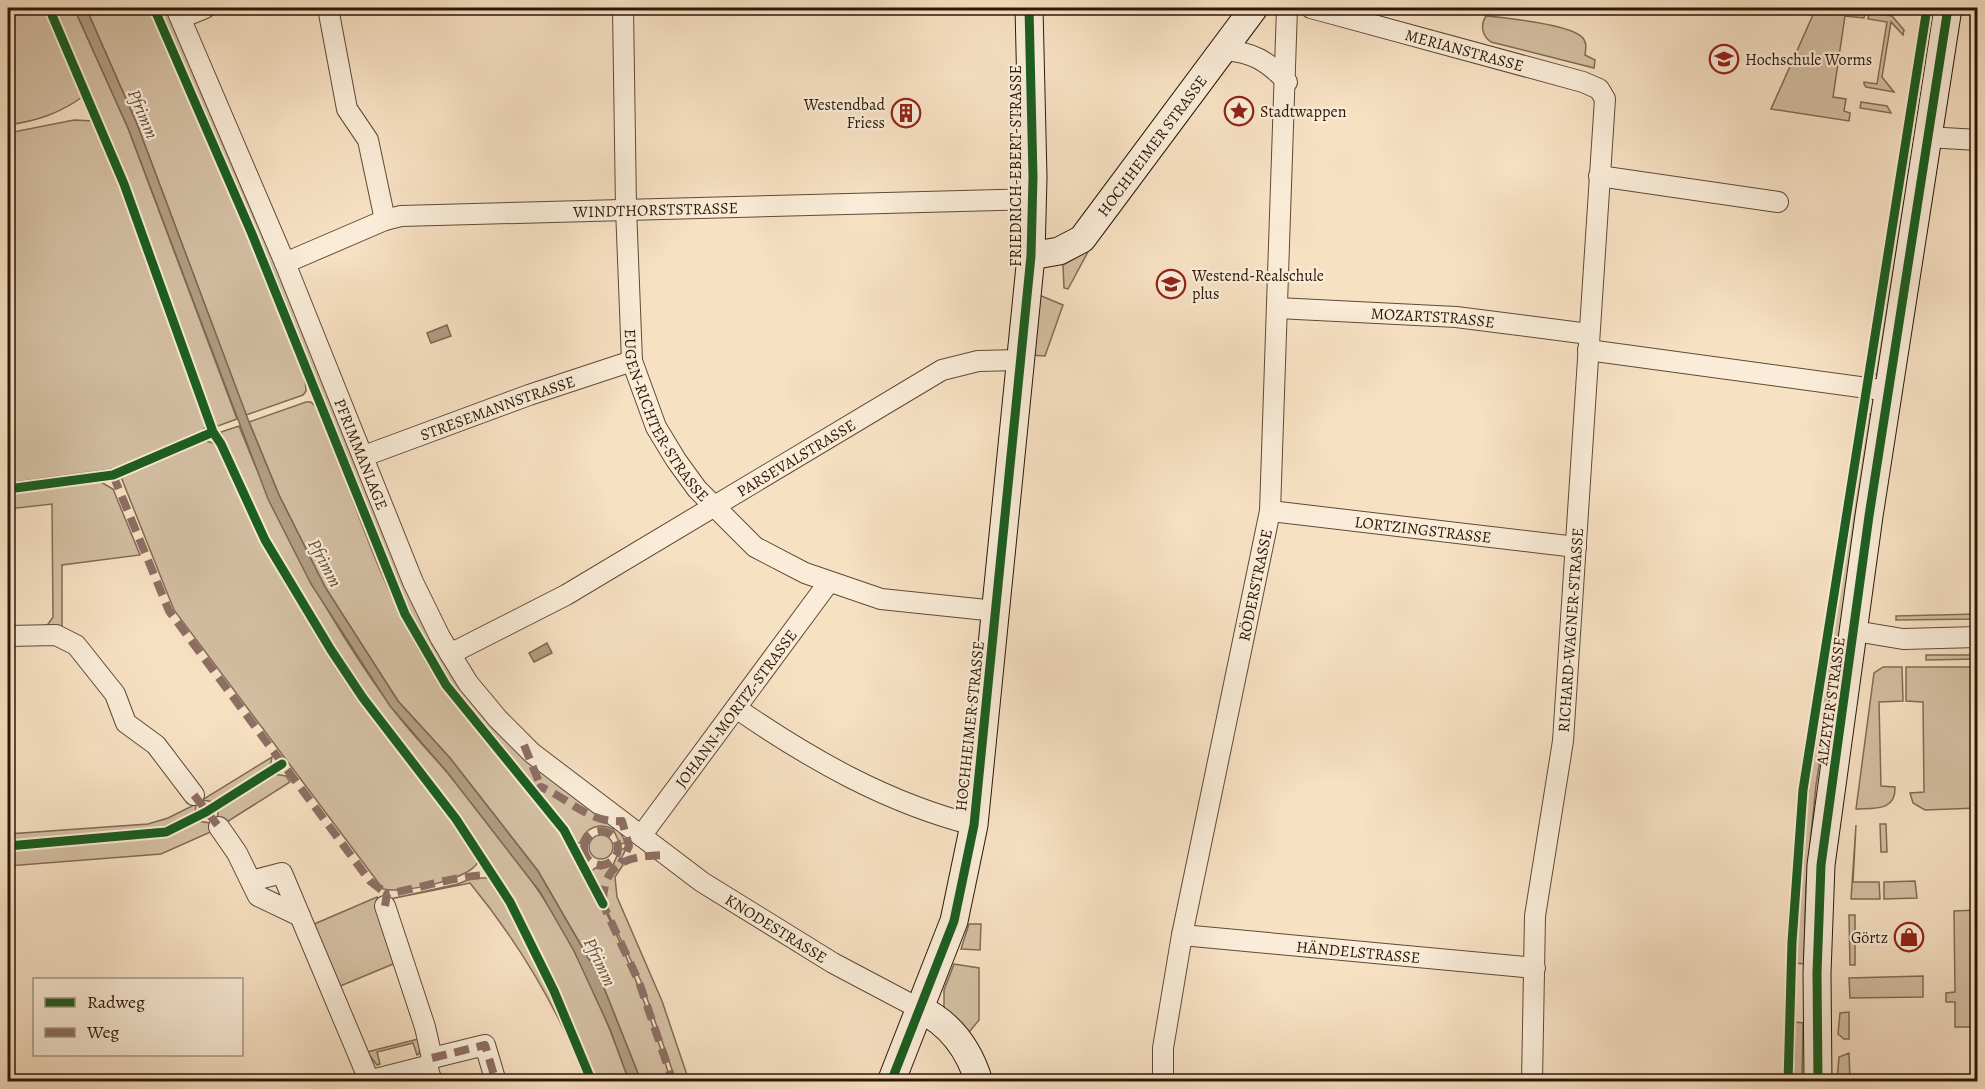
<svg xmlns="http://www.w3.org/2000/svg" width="1985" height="1089" viewBox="0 0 1985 1089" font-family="Alegreya,serif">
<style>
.green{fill:#d4bfa3;stroke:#806b54;stroke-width:1.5}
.water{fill:#b29c83;stroke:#7c6751;stroke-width:1.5}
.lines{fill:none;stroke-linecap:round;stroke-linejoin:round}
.street-casing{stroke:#5f4a35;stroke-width:22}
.secondary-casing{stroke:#2c1706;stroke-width:29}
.street{stroke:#faecd8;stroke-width:20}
.secondary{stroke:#faecd8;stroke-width:27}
.quiet{stroke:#8d6e63;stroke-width:8;stroke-dasharray:15 8;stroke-linecap:butt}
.cycleway-casing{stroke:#faecd8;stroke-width:13}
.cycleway{stroke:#1b5e20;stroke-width:9}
.labels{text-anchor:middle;stroke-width:4.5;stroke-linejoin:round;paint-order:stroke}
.street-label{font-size:16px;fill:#2c1706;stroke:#faecd8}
.poi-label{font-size:16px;fill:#2c1706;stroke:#faecd8;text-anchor:start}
.water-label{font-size:18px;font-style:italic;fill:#624c38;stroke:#faecd8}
</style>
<rect width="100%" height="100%" fill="#f7e1c3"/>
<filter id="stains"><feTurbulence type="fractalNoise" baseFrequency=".00333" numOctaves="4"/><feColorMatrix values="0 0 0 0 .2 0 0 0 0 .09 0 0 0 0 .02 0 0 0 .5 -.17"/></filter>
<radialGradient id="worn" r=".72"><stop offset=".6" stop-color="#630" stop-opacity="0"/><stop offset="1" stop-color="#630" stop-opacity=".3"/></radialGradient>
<path class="green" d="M 8,8 L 47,8 L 85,95 C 61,113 37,121 8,125 Z
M 51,8 L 74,8 L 128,128 L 237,419 L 218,426 L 212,421 L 126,183 Z
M 86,8 L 149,8 L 263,270 L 305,378 L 306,391 L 303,395 L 246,415 L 137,124 Z
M 159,8 L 168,8 L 444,658 L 620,832 L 626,843 L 620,844 L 613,829 C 598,822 585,828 580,843 L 576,843 L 530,780 L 450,683 L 408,612 L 272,268 Z
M 1816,8 L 1865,12 L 1864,18 L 1845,16 L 1833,97 L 1846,99 L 1844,111 L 1850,113 L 1849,121 L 1771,109 Z
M 1931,8 L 1938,8 L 1930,59 L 1924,58 Z
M 1869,13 L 1892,16 L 1904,30 L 1903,35 L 1891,22 L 1882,77 L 1894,92 L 1866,87 L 1864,84 L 1864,82 L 1877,84 L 1887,22 L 1868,19 Z
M 1486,16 C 1506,18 1568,24 1582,37 C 1587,42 1586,48 1585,55 L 1595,60 L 1594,68 L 1491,42 C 1482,36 1480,25 1486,16 Z
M 1861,102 L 1887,106 L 1891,113 L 1860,108 Z
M 74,120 L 94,121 L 107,148 L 203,411 L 206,423 L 203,432 L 120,468 L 8,483 L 8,133 Z
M 1911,138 L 1918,139 L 1877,376 L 1873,371 Z
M 1089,250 L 1068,289 L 1064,288 L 1063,265 Z
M 1039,295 L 1063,305 L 1045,356 L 1031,355 Z
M 306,402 L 311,402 L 320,411 C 352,495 379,584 426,662 C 464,726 523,774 564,837 C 612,911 645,997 671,1081 L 641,1081 L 600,978 L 538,871 L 450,758 L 398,701 L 325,587 L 279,495 L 249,422 Z
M 1867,414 L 1874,415 L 1816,785 L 1806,885 L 1804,964 L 1795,963 C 1802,778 1837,597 1867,414 Z
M 239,426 C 278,525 327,619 390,705 C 406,728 427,749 446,771 C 478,809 512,851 540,893 C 579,951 606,1016 629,1081 L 595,1081 C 563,992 519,904 466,826 C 435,781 397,741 365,697 C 308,617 265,531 224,443 L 221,432 Z
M 203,440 L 213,443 L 221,451 L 261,540 L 315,634 L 360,700 L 477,854 L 478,862 C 469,880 402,894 383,889 L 174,610 L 121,477 Z
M 99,481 L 113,489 L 140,555 L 62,565 L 62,630 L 46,627 L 53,617 L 52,504 L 8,509 L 8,494 Z
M 1977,614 L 1977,619 L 1896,620 L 1896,616 Z
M 1926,655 L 1977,655 L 1977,659 L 1926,660 Z
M 1883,667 L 1902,667 L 1903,701 L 1879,702 L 1881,786 L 1895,787 C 1896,811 1875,808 1856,809 L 1874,673 Z
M 1906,667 L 1977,667 L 1977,808 L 1925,810 L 1913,803 L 1910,793 L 1924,792 L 1923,702 L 1906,701 Z
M 272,757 L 270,767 L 214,802 L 202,800 Z
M 274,774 L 286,776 L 290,782 L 222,825 L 217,819 L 219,808 Z
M 196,804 L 195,813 L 156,830 L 8,843 L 8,834 L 148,824 L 168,818 Z
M 198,821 L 210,823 L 215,830 L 161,854 L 8,866 L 8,850 L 149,839 L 167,835 Z
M 1880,824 L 1886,824 L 1887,852 L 1881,852 Z
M 1856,825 L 1853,882 L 1879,882 L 1880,899 L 1851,899 Z
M589 847a12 12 0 1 1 24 0a12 12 0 1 1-24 0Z
M 620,849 L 626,849 L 620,861 L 623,865 L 615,877 L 617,897 L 662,1001 L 689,1081 L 676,1081 L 641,981 L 589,874 L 595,868 L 601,869 L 613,865 Z
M 472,878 L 492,878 C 531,940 564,1012 589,1081 L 586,1081 C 558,1008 520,944 470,883 L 390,899 L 458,884 Z
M 1915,881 L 1917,898 L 1884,899 L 1884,882 Z
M 377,897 L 398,962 L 338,987 L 312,925 Z
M 1977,910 L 1977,1027 L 1955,1027 L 1955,1002 L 1946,1002 L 1946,993 L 1955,992 L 1954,911 Z
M 1849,915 L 1855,915 L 1855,965 L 1850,965 Z
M 969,924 L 981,924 L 980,950 L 961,949 Z
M 954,964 L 979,968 L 979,1020 L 965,1037 L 944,1011 L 944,990 Z
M 1923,976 L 1923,997 L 1850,998 L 1849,978 Z
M 1849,1012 L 1849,1039 L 1844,1039 L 1838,1034 L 1840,1013 Z
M 1795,1022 L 1803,1023 L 1802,1081 L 1794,1081 Z
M 422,1038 L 419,1054 L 417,1055 L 413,1043 L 377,1052 L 380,1064 L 377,1065 L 367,1052 Z
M 1849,1053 L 1850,1080 L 1936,1081 L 1837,1081 L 1839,1057 Z"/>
<path class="water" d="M 74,8 L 86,8 L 137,124 L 249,422 L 279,495 L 325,587 L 398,701 L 450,758 L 538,871 L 600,978 L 641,1081 L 629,1081 L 610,1029 L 574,951 L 540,892 L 447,772 L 390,706 L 311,584 L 268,499 L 128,128 Z
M 447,325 L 451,336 L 431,343 L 427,333 Z
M 547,643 L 552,653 L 534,662 L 529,653 Z"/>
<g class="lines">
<g class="street-casing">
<g id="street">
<path id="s1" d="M 176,8 L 285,263 L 413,582 L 440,637 L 468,683 L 498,719 L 532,753 L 702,882 L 833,963 L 920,1009"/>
<path d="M 328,8 L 347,109 L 368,140 L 385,220"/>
<path id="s2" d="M 623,8 L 626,208 L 632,361 L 656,427 L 676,460 L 697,489 L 755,547 L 805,573 L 881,599 L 996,611"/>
<path id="s3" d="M 1311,8 L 1583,82 L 1599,89 L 1605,99 L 1563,741 L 1535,916 L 1532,1082"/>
<path d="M 181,18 L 205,8"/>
<path d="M 1224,50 C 1252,52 1268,61 1287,82"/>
<path d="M 1927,137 L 1978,140"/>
<path d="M 1599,176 L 1778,202"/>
<path id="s4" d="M 285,263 L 385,220 L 401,216 L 1033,199"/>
<path id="s5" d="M 1277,308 L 1456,317 L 1589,334"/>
<path d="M 1588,350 L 1889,391"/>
<path id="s6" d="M 364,456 L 529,395 L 632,361"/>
<path id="s7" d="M 1270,511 L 1576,547"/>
<path d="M 1855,631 L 1903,639 L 1978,637"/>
<path d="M 8,636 L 56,635 L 76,645 L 115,694 L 126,723 L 156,745 L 194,795"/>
<path id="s8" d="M 450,654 L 566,595 L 942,370 L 978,361 L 1022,360"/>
<path d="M 736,708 C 810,759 887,803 974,825"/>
<path d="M 219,827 L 237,853 L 258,896 L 300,916"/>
<path id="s9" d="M 641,836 L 829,582"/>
<path d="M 251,881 L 282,873 L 369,1080"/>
<path d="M 385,906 L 425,1027 L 432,1058 L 427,1066 L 432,1082"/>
<path id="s10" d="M 1182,935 L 1535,968"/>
<path d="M 432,1058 L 485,1045 L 496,1082"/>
<path d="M 364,1082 L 427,1066"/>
<path id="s11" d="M 1163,1082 L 1163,1048 L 1182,935 L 1270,511 L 1287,8"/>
</g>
</g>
<g class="secondary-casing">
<g id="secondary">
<path id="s12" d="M 1031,256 L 1059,251 L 1082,239 L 1254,8"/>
<path d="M 920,1009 C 951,1024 969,1049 979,1082"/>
<path d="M 891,1082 L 954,921 L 974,825 L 1031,256 L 1033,177 L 1029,8"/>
<path d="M 1818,1082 L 1817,973 L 1821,865 L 1869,516 L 1948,8"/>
</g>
</g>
<use href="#street" class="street"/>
<use href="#secondary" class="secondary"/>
<path class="quiet" d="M 113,475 L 169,611 L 370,881 L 387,894
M 524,745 L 541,787
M 534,792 L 541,787 C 568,798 590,824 622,821 L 629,846 L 621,863
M 194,795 L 219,827
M584 848a17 17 0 1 1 34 0a17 17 0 1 1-34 0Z
M 601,900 L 639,982 L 673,1082
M 603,901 C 604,859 632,856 667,855
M 385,906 L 387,894 C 421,888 461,874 494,875
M 432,1058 L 485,1045 L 496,1082"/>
<g class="cycleway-casing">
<path id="cycleway" d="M 49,8 L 124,184 L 213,432 L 221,444 L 265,540 L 331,650 L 363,698 L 456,819 L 510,902 L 554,991 L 592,1082
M 154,8 L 252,234 L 405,614 L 446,685 L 564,830 L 603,904
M 8,489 L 113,475 L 213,432
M 8,846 L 166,832 L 206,812 L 282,764
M 891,1082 L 954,921 L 974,825 L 1031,256 L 1033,177 L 1029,8
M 1788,1082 L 1792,942 L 1803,790 L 1927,8
M 1818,1082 L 1817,973 L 1821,865 L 1869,516 L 1948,8"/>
</g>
<use href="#cycleway" class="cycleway"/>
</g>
<defs>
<g id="university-ring" transform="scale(1.5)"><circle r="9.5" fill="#faecd8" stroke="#8f2418" stroke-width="1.5"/><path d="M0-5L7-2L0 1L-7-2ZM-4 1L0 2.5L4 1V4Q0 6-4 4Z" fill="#8f2418"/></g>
<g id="sight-ring" transform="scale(1.5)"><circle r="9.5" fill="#faecd8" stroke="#8f2418" stroke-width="1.5"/><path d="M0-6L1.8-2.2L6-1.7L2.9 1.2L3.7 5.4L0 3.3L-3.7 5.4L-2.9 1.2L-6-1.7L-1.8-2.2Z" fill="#8f2418"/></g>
<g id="building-ring" transform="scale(1.5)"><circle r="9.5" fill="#faecd8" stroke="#8f2418" stroke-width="1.5"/><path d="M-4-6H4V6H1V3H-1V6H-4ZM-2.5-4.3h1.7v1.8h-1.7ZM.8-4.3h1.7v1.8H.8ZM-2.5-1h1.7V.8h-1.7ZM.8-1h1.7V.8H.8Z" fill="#8f2418"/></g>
<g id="school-ring" transform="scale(1.5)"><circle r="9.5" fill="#faecd8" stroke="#8f2418" stroke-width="1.5"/><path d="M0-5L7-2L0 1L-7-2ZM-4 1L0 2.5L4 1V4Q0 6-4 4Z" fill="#8f2418"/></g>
<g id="shop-ring" transform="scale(1.5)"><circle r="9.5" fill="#faecd8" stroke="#8f2418" stroke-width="1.5"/><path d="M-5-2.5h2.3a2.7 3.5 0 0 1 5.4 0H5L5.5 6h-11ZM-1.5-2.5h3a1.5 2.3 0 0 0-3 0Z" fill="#8f2418"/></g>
</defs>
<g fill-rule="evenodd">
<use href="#university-ring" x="1724" y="59"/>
<use href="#sight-ring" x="1239" y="111"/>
<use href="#building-ring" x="906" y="113"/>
<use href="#school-ring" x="1171" y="284"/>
<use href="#shop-ring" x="1909" y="937"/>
</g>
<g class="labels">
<g class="street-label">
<text dy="6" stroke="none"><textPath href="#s3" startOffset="159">MERIANSTRASSE</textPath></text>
<text dy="6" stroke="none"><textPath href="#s12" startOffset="171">HOCHHEIMER STRASSE</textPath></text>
<text transform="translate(1015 166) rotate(-90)" y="6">FRIEDRICH-EBERT-STRASSE</text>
<text dy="6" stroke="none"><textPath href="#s4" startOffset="380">WINDTHORSTSTRASSE</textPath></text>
<text dy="6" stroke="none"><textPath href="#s5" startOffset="156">MOZARTSTRASSE</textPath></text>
<text dy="6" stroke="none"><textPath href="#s6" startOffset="142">STRESEMANNSTRASSE</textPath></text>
<text dy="6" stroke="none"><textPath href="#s2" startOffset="416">EUGEN-RICHTER-STRASSE</textPath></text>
<text dy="6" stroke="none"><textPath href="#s1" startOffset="483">PFRIMMANLAGE</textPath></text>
<text dy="6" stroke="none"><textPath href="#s8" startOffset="398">PARSEVALSTRASSE</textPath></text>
<text dy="6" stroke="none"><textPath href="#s7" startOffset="154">LORTZINGSTRASSE</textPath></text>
<text dy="6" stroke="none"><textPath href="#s11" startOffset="506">RÖDERSTRASSE</textPath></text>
<text transform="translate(1570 630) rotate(-86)" y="6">RICHARD-WAGNER-STRASSE</text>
<text transform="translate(1830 701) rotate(-82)" y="6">ALZEYER STRASSE</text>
<text dy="6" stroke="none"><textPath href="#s9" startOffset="159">JOHANN-MORITZ-STRASSE</textPath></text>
<text transform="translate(969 726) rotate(-84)" y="6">HOCHHEIMER STRASSE</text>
<text dy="6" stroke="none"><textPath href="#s1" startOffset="1132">KNODESTRASSE</textPath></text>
<text dy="6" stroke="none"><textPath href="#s10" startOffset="177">HÄNDELSTRASSE</textPath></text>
</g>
<g class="poi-label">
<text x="1745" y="65">Hochschule Worms</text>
<text x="885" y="110" text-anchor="end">Westendbad<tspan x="885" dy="18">Friess</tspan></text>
<text x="1260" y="117">Stadtwappen</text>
<text x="1192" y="281">Westend-Realschule<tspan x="1192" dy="18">plus</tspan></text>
<text x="1888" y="943" text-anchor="end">Görtz</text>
</g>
<g class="water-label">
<text transform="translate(143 114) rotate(67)" y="6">Pfrimm</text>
<text transform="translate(325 563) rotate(62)" y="6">Pfrimm</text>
<text transform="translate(600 962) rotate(64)" y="6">Pfrimm</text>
</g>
</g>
<rect width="1985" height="1089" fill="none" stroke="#f7e1c3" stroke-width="30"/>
<rect x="9" y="9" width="1967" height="1071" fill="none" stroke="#2c1706" stroke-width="3"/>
<rect x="15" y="15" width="1955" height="1059" fill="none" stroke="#2c1706" stroke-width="1.5"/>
<rect x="33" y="978" width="210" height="78" fill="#faecd8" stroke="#a89784" stroke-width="1.5"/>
<rect x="45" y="998" width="30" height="9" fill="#1b5e20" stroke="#a89784" stroke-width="1.5"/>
<text x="87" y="1008" font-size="18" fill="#2c1706">Radweg</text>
<rect x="45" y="1028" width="30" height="9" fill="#8d6e63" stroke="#a89784" stroke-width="1.5"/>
<text x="87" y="1038" font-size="18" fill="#2c1706">Weg</text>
<rect width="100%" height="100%" filter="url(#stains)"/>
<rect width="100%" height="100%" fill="url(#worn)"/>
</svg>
